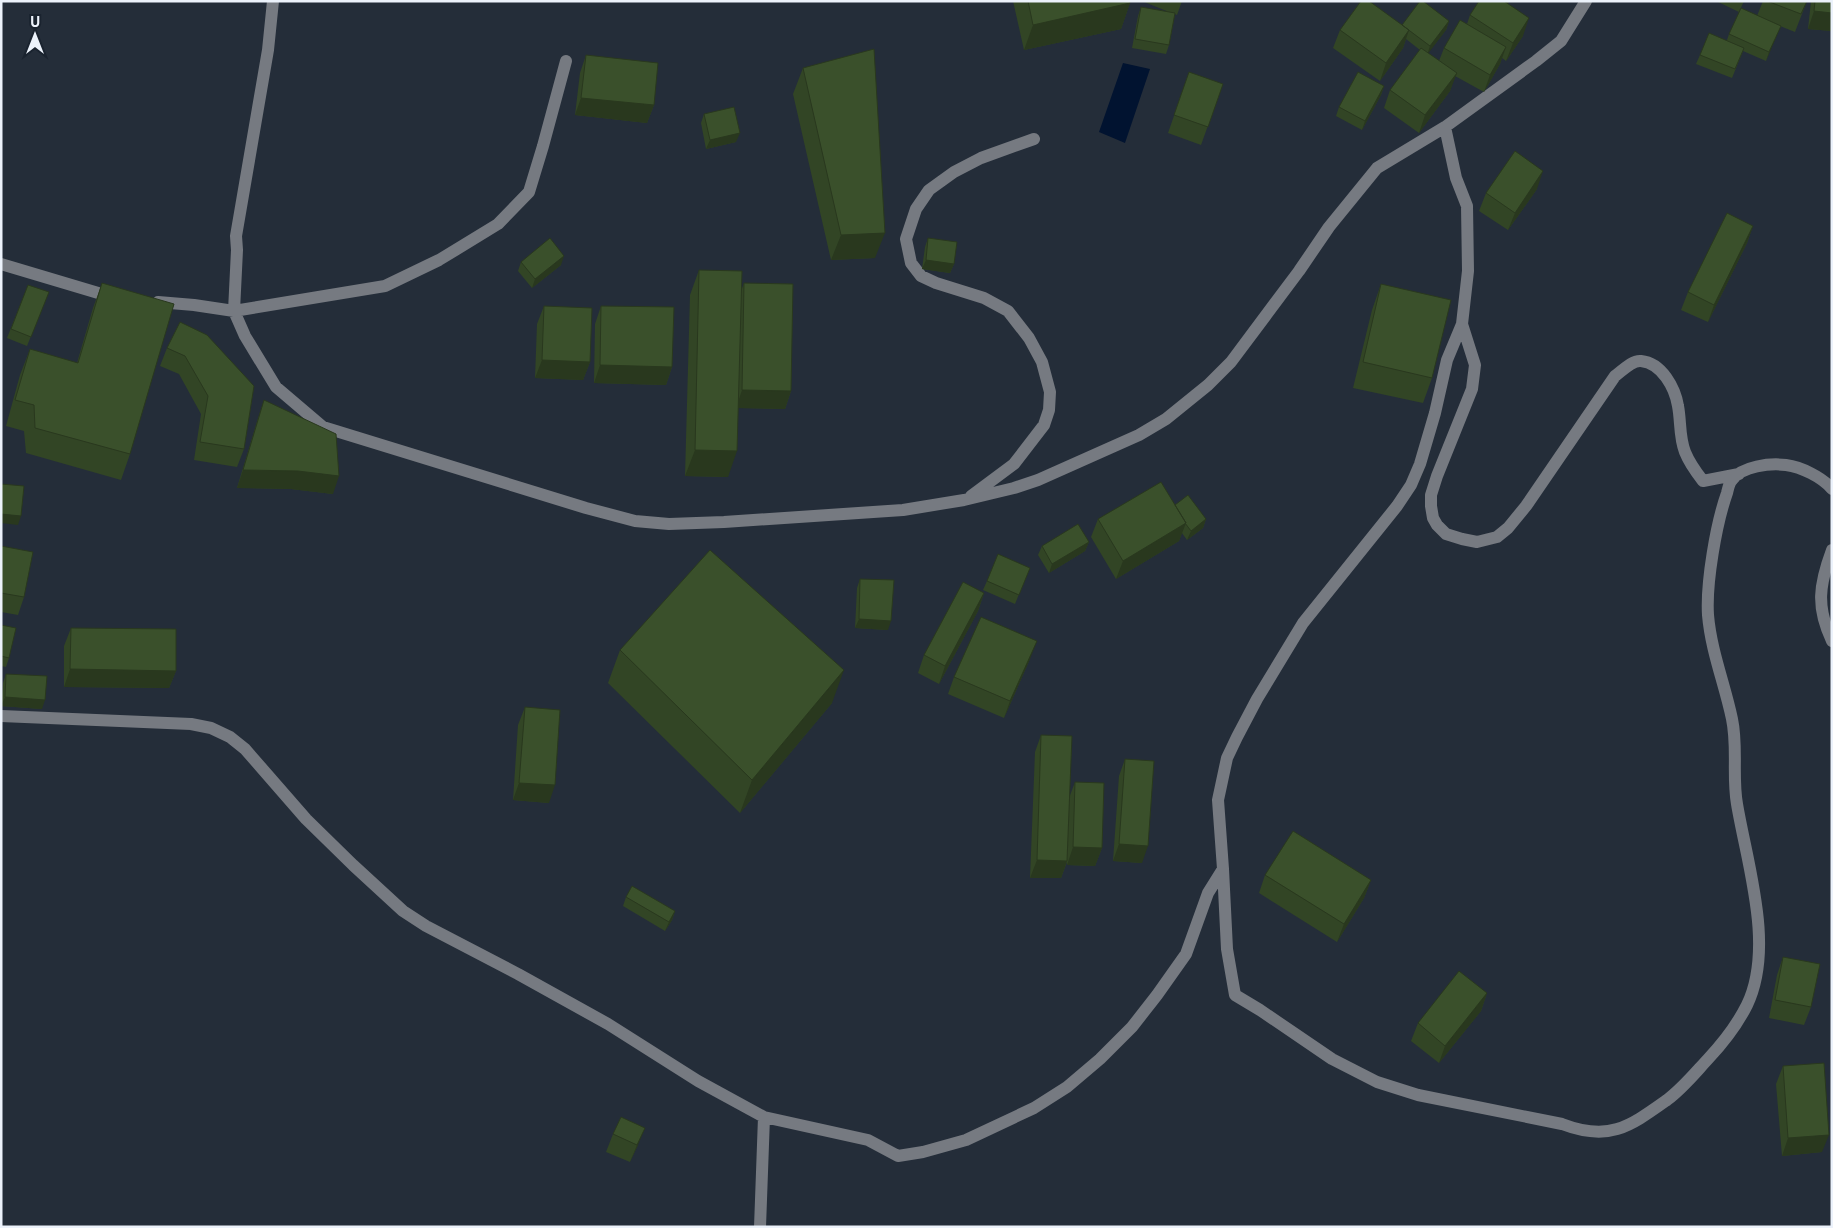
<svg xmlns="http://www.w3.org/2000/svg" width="1833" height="1228" viewBox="0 0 1833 1228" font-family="'Public Sans',sans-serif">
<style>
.water{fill:#011330}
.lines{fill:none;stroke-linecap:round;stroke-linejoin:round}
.minor{stroke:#767a81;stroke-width:12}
.wall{fill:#324525}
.shaded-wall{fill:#29381e}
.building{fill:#3a502b;stroke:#29381e}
</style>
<rect width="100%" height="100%" fill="#242d39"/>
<path class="water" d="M 1123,63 L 1150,69 L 1125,143 L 1099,132 Z"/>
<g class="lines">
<path class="minor" d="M 273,1 L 268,50 L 236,236 L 237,250 L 234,311 L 245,336 L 276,387 L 323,427 L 586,508 L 635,521 L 669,524 L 724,522 L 903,510 L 964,500 L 1014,488 L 1038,480 L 1139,435 L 1166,419 L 1208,385 L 1231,362 L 1299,271 L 1329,227 L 1377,168 L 1445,127 L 1536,61 L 1561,41 L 1586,1
M 1,264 L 115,298
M 158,302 L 194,305 L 234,311 L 385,286 L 439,260 L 498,224 L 529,192 L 543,146 L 566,61
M 1462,324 L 1475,365 L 1472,389 L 1437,476 L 1431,495 L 1431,506 L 1433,518 L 1437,525 L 1446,534 L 1462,539 L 1477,542 L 1497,537 L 1508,528 L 1526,506 L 1615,376 C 1622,371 1632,360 1641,361 C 1662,363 1675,388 1678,406 C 1681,421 1679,437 1685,452 C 1689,462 1696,472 1703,481 L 1739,474
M 971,496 L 1014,464 L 1044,425 L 1049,410 L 1050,392 L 1042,362 L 1029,338 L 1008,311 L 984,298 L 936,283 L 921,276 L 911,263 L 906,239 L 916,209 L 929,190 L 954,172 L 981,158 L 1034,139
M 1832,550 C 1819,585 1816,607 1832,641
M 1,716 L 191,724 L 211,728 L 230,737 L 245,749 L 306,819 L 353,865 L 403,911 L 426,926 L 518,974 L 608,1024 L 698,1081 L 764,1117 L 868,1140 L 898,1156 L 923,1152 L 966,1140 L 1034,1108 L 1067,1087 L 1100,1059 L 1132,1027 L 1157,995 L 1186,954 L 1208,893 L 1223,869 L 1218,800 L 1227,758 L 1237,737 L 1257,699 L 1303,623 L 1397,506 L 1411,485 L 1420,464 L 1435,413 L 1447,360 L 1462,324 L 1468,271 L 1467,206 L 1456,178 L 1445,127
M 1223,869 L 1227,949 L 1235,995 L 1260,1010 L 1332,1059 L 1377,1082 L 1418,1095 L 1562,1124 C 1609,1142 1629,1127 1667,1100 C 1683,1088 1695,1073 1708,1059 C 1723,1043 1737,1025 1747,1005 C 1775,947 1747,864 1737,804 C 1732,776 1738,747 1732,719 C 1725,685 1711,651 1708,615 C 1706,583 1716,524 1727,493 C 1728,489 1729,483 1732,480 C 1742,466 1770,463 1786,465 C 1801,467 1822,477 1832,489
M 760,1227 L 764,1117"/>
</g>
<path class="wall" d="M 1013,1 L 1130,1 L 1130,3 L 1121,29 L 1024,50 Z
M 1142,1 L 1182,1 L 1177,15 L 1175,14 L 1169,45 L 1166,54 L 1132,48 L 1138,16 L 1141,7 L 1169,12 Z
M 1479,1 L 1510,1 L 1507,4 L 1523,36 L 1506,61 L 1502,58 L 1500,64 L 1484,92 L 1455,76 L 1450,91 L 1419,133 L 1384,108 L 1390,90 L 1420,50 L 1406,39 L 1403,48 L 1380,81 L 1333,48 L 1340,30 L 1449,21 L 1446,30 L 1428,53 L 1439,61 L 1444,48 L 1467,24 L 1470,15 Z
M 1716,1 L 1744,1 L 1739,12 Z
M 1763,1 L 1807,1 L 1795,32 L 1780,26 L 1766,61 L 1743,51 L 1732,78 L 1696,64 L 1700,55 L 1727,40 L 1729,34 L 1757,16 Z
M 1811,1 L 1832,1 L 1832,31 L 1808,29 Z
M 586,55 L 654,105 L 647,123 L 575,115 L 580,73 Z
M 803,68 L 875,258 L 831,260 L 793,94 Z
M 1223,84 L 1201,145 L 1168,133 L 1183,90 Z
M 1384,86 L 1381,95 L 1362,130 L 1336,116 L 1339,107 Z
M 704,114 L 736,142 L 706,149 L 701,123 Z
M 1537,189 L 1508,230 L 1479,211 L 1486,193 Z
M 1753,226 L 1747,243 L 1708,322 L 1681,310 L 1688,292 Z
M 928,238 L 954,264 L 950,273 L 922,269 L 925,247 Z
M 521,262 L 561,265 L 532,288 L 518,271 Z
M 699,270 L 741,291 L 744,283 L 791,391 L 785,409 L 738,408 L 728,477 L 685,476 L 690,295 Z
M 102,283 L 130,454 L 121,480 L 26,453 L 24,431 L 6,426 L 20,375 L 30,349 L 77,363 L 93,308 Z
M 1381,284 L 1432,378 L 1423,403 L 1353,388 L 1372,310 Z
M 28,285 L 45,301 L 27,346 L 7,338 Z
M 544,306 L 590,362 L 583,380 L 535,378 L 537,324 Z
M 601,306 L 672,367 L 666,385 L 594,383 L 595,324 Z
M 167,348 L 254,386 L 244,449 L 237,467 L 194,460 L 201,414 L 179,374 L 160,366 Z
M 264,400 L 333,494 L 291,489 L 237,488 L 258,418 Z
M 1175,505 L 1206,519 L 1203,528 L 1187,540 L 1182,533 L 1179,541 L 1116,579 L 1091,537 L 1098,519 Z
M 1089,542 L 1085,551 L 1049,573 L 1038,555 L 1042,546 Z
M 1,546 L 24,597 L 18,615 L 1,612 Z
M 1030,568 L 1015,604 L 983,590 L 987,581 Z
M 860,579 L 888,630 L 855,628 L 857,588 Z
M 984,593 L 978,611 L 939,684 L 918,673 L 924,655 Z
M 1,625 L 9,658 L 6,667 L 1,666 Z
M 71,628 L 176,671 L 169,688 L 64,687 L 64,646 Z
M 620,650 L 832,703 L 740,813 L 608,683 Z
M 1030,659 L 1004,718 L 948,694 L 954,677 Z
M 6,674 L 42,709 L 1,706 L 3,683 Z
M 525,707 L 549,803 L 513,800 L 518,725 Z
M 1041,735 L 1069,798 L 1075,782 L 1102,848 L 1095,866 L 1067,865 L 1067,862 L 1061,878 L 1030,878 L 1035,752 Z
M 1125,759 L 1142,863 L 1113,861 L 1119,776 Z
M 1265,875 L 1371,880 L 1364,898 L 1337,942 L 1259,893 Z
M 626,897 L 675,911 L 672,920 L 665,931 L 623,906 Z
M 1783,957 L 1811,1007 L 1804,1025 L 1769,1018 L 1777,975 Z
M 1487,993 L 1481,1011 L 1439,1063 L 1411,1041 L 1418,1023 Z
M 1783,1066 L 1822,1152 L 1782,1156 L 1776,1084 Z
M 613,1134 L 638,1145 L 630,1162 L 606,1152 Z"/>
<path class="shaded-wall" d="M 1130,3 L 1121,29 L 1024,50 L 1033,25 Z
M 1814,11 L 1832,13 L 1832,31 L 1808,29 Z
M 1529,18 L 1523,36 L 1506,61 L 1513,43 Z
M 1449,21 L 1446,30 L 1427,55 L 1430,46 Z
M 1781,26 L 1777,35 L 1766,61 L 1769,52 Z
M 1409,30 L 1403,48 L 1380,81 L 1386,63 Z
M 1506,47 L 1500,64 L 1484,92 L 1490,75 Z
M 1457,73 L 1450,91 L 1419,133 L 1425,115 Z
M 1384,86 L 1381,95 L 1362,130 L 1365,121 Z
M 581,98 L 654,105 L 647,123 L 575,115 Z
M 740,133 L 736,142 L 706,149 L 710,140 Z
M 1543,171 L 1537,189 L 1508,230 L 1515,213 Z
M 1753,226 L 1747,243 L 1708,322 L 1714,305 Z
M 885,233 L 875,258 L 831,260 L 841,235 Z
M 564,256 L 561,265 L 532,288 L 535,279 Z
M 926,260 L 954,264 L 950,273 L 922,269 Z
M 542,360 L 590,362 L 583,380 L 535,378 Z
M 600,365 L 672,367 L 666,385 L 594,383 Z
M 742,390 L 791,391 L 785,409 L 736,408 Z
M 695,450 L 737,451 L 728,477 L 685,476 Z
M 243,470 L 298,471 L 339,476 L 333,494 L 291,489 L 237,488 Z
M 1,514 L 21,516 L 18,525 L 1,523 Z
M 1206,519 L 1203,528 L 1187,540 L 1191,531 Z
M 1186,523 L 1179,541 L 1116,579 L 1123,561 Z
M 1089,542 L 1085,551 L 1049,573 L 1052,564 Z
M 984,593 L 978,611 L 939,684 L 945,666 Z
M 859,619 L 891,621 L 888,630 L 855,628 Z
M 1037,641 L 1030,659 L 1004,718 L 1010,701 Z
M 70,669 L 176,671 L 169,688 L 64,687 Z
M 844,670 L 832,703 L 740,813 L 752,780 Z
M 5,697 L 45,700 L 42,709 L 1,706 Z
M 519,783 L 555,785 L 549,803 L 513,800 Z
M 1119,844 L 1148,846 L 1142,863 L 1113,861 Z
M 1073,847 L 1102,848 L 1095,866 L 1067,865 Z
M 1037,860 L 1067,861 L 1061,878 L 1030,878 Z
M 1371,880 L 1364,898 L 1337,942 L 1344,924 Z
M 675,911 L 672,920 L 665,931 L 669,922 Z
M 1487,993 L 1481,1011 L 1439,1063 L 1445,1046 Z
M 645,1128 L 638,1145 L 630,1162 L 637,1145 Z
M 1829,1135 L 1822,1152 L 1782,1156 L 1788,1138 Z"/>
<path class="building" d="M 1028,1 L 1130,1 L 1130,3 L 1033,25 Z
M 1361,1 L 1369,1 L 1409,30 L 1386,63 L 1340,30 Z
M 1420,1 L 1423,1 L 1449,21 L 1430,46 L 1402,25 Z
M 1479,1 L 1504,1 L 1529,18 L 1513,43 L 1470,15 Z
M 1767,1 L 1807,1 L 1801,14 Z
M 1815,1 L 1832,1 L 1832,13 L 1814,11 Z
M 1141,7 L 1175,13 L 1169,45 L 1135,39 Z
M 1741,8 L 1781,26 L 1769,52 L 1729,34 Z
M 1460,20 L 1506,47 L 1490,75 L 1444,48 Z
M 1709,33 L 1744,48 L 1735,69 L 1700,55 Z
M 1421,48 L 1457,73 L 1425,115 L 1390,90 Z
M 874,49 L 885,233 L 841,235 L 803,68 Z
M 586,55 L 658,63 L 654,105 L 581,98 Z
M 1189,72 L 1223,84 L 1208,127 L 1174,115 Z
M 1358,72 L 1384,86 L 1365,121 L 1339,107 Z
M 734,107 L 740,133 L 710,140 L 704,114 Z
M 1515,151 L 1543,171 L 1515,213 L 1486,193 Z
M 1727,213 L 1753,226 L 1714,305 L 1688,292 Z
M 550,238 L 564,256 L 535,279 L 521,262 Z
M 928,238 L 957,242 L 954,264 L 926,260 Z
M 699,270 L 742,271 L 737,451 L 695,450 Z
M 102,283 L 174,304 L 130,454 L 35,428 L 34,405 L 15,400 L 30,349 L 78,363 Z
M 744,283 L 793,284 L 791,391 L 742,390 Z
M 1381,284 L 1451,300 L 1432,378 L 1363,362 Z
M 28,285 L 49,292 L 31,337 L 11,329 Z
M 544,306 L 592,308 L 590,362 L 542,360 Z
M 601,306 L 674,307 L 672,367 L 600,365 Z
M 180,322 L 207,335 L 254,386 L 244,449 L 200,442 L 208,396 L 185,356 L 167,348 Z
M 264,400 L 336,434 L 339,476 L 298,471 L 243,470 Z
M 1161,482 L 1186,523 L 1123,561 L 1098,519 Z
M 1,484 L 24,486 L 21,516 L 1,514 Z
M 1188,495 L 1206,519 L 1191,531 L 1185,523 L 1186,523 L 1175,505 Z
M 1078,524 L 1089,542 L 1052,564 L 1042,546 Z
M 1,546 L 33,552 L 24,597 L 1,593 Z
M 710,550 L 844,670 L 752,780 L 620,650 Z
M 998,554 L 1030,568 L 1019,595 L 987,581 Z
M 860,579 L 894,580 L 891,621 L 859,619 Z
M 963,582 L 984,593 L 945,666 L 924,655 Z
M 981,617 L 1037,641 L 1010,701 L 954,677 Z
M 1,625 L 16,628 L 9,658 L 1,656 Z
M 71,628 L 176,629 L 176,671 L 70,669 Z
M 6,674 L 47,676 L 45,700 L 5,697 Z
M 525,707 L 560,710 L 555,785 L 519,783 Z
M 1041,735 L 1072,736 L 1067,861 L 1037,860 Z
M 1125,759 L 1154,761 L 1148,846 L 1119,844 Z
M 1075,782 L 1104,783 L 1102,848 L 1073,847 Z
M 1293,831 L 1371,880 L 1344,924 L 1265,875 Z
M 632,886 L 675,911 L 669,922 L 626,897 Z
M 1783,957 L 1820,964 L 1811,1007 L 1775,1000 Z
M 1459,971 L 1487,993 L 1445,1046 L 1418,1023 Z
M 1824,1063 L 1829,1135 L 1788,1138 L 1783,1066 Z
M 621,1117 L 645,1128 L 637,1145 L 613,1134 Z"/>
<rect width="1833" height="1228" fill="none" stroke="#ecf2fb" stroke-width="5"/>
<g transform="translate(35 35)" stroke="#1a232f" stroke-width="4" paint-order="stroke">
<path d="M0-4L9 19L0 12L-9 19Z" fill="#ecf2fb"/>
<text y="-8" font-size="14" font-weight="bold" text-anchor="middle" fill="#ecf2fb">U</text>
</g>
</svg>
